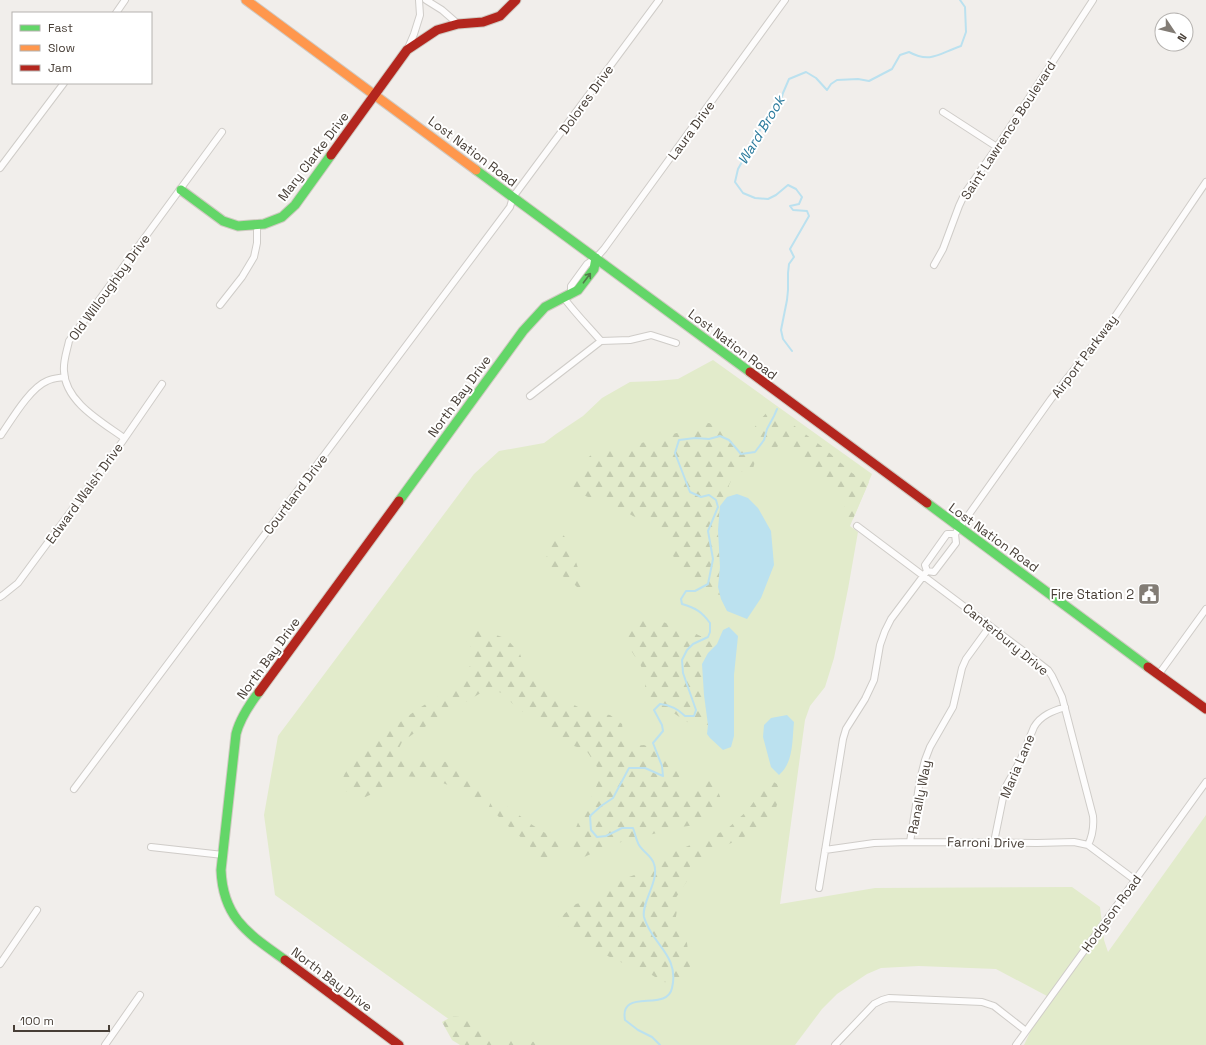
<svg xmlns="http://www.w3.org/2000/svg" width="1206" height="1045" viewBox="0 0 1206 1045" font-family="'Space Grotesk',sans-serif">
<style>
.grass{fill:#e2ebcb}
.forest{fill:url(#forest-firs)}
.water{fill:#bbe1ef}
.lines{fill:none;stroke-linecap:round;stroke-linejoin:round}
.stream{stroke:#bbe1ef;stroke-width:2}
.street-casing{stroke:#cfccc8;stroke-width:8}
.fast-casing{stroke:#d0cac2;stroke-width:11}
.slow-casing{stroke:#d0cac2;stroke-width:11}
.jam-casing{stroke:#d0cac2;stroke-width:11}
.street{stroke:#fdfcfc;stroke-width:6}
.fast{stroke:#63d668;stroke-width:9}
.slow{stroke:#ff974d;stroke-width:9}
.jam{stroke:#b3261e;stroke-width:9}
.oneway{stroke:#527b4a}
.labels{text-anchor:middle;stroke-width:4;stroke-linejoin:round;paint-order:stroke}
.street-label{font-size:13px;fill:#473e36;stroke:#fff}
.poi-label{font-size:13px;fill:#473e36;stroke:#fff;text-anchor:end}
.water-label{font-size:14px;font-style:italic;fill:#2a7a9c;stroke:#fff}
</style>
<defs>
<pattern id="forest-firs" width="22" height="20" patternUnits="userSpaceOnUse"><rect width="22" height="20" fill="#e2ebcb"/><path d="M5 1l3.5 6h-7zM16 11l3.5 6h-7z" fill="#c3cbaf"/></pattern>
</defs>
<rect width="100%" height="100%" fill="#f1eeeb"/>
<path class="grass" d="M 713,360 L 872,474 L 850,526 L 858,532 L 848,589 L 834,658 L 825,687 L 810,706 L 805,720 L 780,904 L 875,888 L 1072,887 L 1100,907 L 1104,940 L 1108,952 L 1206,815 L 1206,1045 L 1024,1045 L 1047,996 L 996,969 L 919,966 L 881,968 L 867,974 L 837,994 L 822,1009 L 795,1045 L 485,1045 L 275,895 L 264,815 L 278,736 L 474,474 L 499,451 L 544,443 L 556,434 L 583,416 L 602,398 L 630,382 L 656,381 L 678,379 Z"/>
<path class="forest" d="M 770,409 L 784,418 L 824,448 L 852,473 L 860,478 L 869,482 L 853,519 L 846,516 L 843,497 L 839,493 L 830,481 L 797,455 L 790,442 L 783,442 L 777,447 L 774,448 L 769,447 L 756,439 L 752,431 L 759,421 Z
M 709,423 L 719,427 L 755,461 L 753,469 L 739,472 L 733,477 L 729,485 L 727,497 L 720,506 L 718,530 L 720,567 L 718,587 L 720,595 L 708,592 L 692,578 L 673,556 L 665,536 L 651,524 L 633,516 L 616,506 L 603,500 L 588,497 L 576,492 L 569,484 L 583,467 L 585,460 L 595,452 L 619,449 L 645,442 L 655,438 L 681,432 L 696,425 Z
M 563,535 L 569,541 L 579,571 L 587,587 L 586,590 L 579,589 L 571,581 L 557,573 L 550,566 L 544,563 L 551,546 L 556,537 Z
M 643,615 L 692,632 L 717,644 L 708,653 L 702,664 L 704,695 L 708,725 L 687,722 L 675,714 L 662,710 L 646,701 L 645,683 L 641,666 L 620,633 Z
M 476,627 L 491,633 L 507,639 L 520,654 L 524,665 L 545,690 L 580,708 L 595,713 L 610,715 L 622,724 L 623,732 L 631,746 L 644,745 L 665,753 L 676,767 L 680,778 L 681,790 L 701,785 L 711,780 L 719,794 L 723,804 L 712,818 L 703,824 L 681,827 L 621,842 L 605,851 L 593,853 L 582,858 L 573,858 L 567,851 L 579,820 L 595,790 L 600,775 L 596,765 L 586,750 L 559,741 L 513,704 L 502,693 L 492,690 L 479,694 L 413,734 L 402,742 L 397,752 L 407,760 L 451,762 L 484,790 L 486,799 L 478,803 C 461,789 439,779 417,777 C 413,777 409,776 405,777 C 389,783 376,793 361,799 C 352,796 340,791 343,778 C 351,754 413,712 435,698 C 439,696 445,694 448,691 C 457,683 463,674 471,665 C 470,651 469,639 476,627 Z
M 763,780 L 772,781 L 777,784 L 780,793 L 776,808 L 763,823 L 748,835 L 693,861 L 690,866 L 687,881 L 675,899 L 677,910 L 675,923 L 687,943 L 690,966 L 685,981 L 679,983 L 663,982 L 652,975 L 640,971 L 584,945 L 566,929 L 559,927 L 557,920 L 576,904 L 590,900 L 607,887 L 621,880 L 637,874 L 669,854 L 726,830 L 748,810 L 757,797 L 759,786 Z
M 496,799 C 518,812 539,835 565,840 L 554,854 L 543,860 L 524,840 L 507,825 L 495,813 L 488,809 L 491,802 Z
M 451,1017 C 460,1016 471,1018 478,1024 C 486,1030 492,1037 502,1039 C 515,1043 535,1041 549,1042 L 551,1045 L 460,1045 L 452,1040 L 442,1022 Z"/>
<path class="water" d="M 737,494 L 748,498 L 758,508 L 771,531 L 774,565 L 761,598 L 747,619 L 727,611 L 721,599 L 718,587 L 720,567 L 718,530 L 720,506 L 727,497 Z
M 729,627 L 738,636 L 734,675 L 734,736 L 731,747 L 723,750 L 710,738 L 707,734 L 708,725 L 704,695 L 702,664 L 708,653 L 717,644 L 723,630 Z
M 787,715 L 794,722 C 792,740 794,762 779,775 L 771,767 L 763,737 L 764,725 L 771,718 Z"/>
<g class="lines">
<path class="stream" d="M 792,351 L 783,339 L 781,330 L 787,300 L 788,290 L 788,273 L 789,264 L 794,257 L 790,249 L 809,216 L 807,211 L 793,210 L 790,206 L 799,204 L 802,197 L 796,189 L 788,185 L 776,195 L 768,199 L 755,198 L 743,193 L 735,182 L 738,169 L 764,123 L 781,100 L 783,93 L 789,79 L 806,72 L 816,78 L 827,90 L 831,84 L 837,80 L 858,79 L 869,81 L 892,69 L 900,55 L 909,52 C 931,64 940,53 961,46 L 966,32 L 965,7 L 960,0
M 660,1045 L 652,1037 L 638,1030 L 625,1020 C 619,987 667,1013 672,988 C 680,955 651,944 644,917 C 641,903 660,880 654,864 C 652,856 643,852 639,845 C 636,840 635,833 633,828 L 622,828 L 606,836 L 597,837 L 591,830 L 590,816 L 601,806 L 613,798 L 629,768 L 645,768 L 663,776 L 662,766 L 653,743 L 663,731 L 662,725 L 654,710 L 660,704 C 670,705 678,709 685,716 L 694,716 L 696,710 L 683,673 L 682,660 L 687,650 L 693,644 L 708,637 L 710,632 L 710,623 C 702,612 696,608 682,604 L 681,599 L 686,591 L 695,591 L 708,584 L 713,559 L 708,531 L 718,507 L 716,500 L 709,495 L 701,497 L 690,492 L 675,453 L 679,440 L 695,438 L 709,439 L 720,436 L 729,440 L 741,454 L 755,452 L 764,440 L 767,429 L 774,416 L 777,409"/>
<g class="street-casing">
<path id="street" d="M 426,0 L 442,10 L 458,24
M 116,13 L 125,0
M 408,48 L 414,34 L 420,15 L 419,0
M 943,112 L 997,147
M 0,168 L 64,83
M 934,265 L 943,249 L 959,206 L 965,193 L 997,147 L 1093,0
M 571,293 L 571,286 L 587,264 L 596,258 L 604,249 L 785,0
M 564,298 C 575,313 588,326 601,341
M 220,305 L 242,277 L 254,257 L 257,243 L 257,225
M 530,396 L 601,341 L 630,340 L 651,335 L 676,343
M 1,435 C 12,419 30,388 47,381 C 53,378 59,378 65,377
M 124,438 C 102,422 65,402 64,371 C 63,361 67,351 69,341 L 222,132
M 857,526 L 1030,656 L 1048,670 L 1052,676 L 1062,697 L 1093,816 C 1094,827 1093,835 1088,845
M 947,534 L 955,534 L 956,543 L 934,572 L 927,571 L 925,565 Z
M 955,534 L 1051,399 L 1112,321 L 1206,182
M 0,597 L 3,595 L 18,583 L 122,442 L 162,384
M 1159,674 L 1206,609
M 74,789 L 510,207 L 513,197 L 659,0
M 910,842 L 920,780 L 925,760 L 930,747 L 953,707 L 962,668 L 966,659 L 990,626
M 994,842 L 1005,788 L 1020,761 L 1034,727 C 1041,715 1053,711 1065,707
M 151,847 L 223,855
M 825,850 L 874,843 L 910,842 L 1037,843 L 1074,842 L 1088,845 L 1135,880
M 819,888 L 843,739 L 846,729 L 865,699 L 874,680 L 880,645 L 885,631 L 891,619 L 927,571
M 0,964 L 37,910
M 105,1045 L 140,995
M 835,1045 L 874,1004 L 882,1000 L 889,998 L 982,1002 L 994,1006 L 1026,1031
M 1016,1045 L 1206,782"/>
</g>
<g class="fast-casing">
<path id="fast" d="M 476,170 L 750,372
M 181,190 L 223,221 L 238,226 L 264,224 L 282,217 L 295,205 L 331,155
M 399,501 L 523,331 L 545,307 L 578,290 L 594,269 L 596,258
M 927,503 L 1148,667
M 259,692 C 249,705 240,718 236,734 L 221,870 C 223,919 249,934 285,960"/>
</g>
<g class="slow-casing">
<path id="slow" d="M 246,0 L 476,170"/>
</g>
<g class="jam-casing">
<path id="jam" d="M 331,155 L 407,50 L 437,30 L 458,24 L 483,22 L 500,16 L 516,0
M 750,372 L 927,503
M 1148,667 L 1206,709
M 259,692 L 399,501
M 285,960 L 399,1045"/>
</g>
<use href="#street" class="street"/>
<use href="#fast" class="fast"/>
<use href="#slow" class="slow"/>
<use href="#jam" class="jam"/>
</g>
<defs><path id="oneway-shaft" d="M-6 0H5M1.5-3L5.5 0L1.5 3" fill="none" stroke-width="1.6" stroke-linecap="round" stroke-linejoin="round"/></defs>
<use class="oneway" href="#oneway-shaft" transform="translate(587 278) rotate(-53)"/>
<defs>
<g id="civic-square" transform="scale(1.15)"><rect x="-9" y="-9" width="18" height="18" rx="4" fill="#827c75" stroke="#fff"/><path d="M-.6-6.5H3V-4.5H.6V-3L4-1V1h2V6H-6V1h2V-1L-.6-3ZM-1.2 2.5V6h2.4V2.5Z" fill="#fff"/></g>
</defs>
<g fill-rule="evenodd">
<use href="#civic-square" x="1149" y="594"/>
</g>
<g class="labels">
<g class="street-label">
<text transform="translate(586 99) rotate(-54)" y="5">Dolores Drive</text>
<text transform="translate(691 130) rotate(-54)" y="5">Laura Drive</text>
<text transform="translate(1008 130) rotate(-57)" y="5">Saint Lawrence Boulevard</text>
<text transform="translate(473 151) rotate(37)" y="5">Lost Nation Road</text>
<text transform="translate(313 156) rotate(-53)" y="5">Mary Clarke Drive</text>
<text transform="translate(109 287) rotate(-54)" y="5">Old Willoughby Drive</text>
<text transform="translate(733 344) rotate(37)" y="5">Lost Nation Road</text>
<text transform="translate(1084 356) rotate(-53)" y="5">Airport Parkway</text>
<text transform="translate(459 396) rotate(-54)" y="5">North Bay Drive</text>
<text transform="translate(84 493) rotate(-54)" y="5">Edward Walsh Drive</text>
<text transform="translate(295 494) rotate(-53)" y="5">Courtland Drive</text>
<text transform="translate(994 537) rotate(36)" y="5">Lost Nation Road</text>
<text transform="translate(1006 639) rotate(39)" y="5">Canterbury Drive</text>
<text transform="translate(268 658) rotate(-54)" y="5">North Bay Drive</text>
<text transform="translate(1017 766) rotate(-67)" y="5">Maria Lane</text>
<text transform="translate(919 797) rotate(-79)" y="5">Ranally Way</text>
<text transform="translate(986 842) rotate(1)" y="5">Farroni Drive</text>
<text transform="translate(1111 913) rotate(-54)" y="5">Hodgson Road</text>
<text transform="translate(332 979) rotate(37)" y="5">North Bay Drive</text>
</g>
<g class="poi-label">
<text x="1134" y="599">Fire Station 2</text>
</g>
<g class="water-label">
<text transform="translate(761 130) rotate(-59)" y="5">Ward Brook</text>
</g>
</g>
<rect x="12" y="12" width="140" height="72" fill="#ffffff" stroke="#b5b2af"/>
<rect x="20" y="25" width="20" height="6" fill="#63d668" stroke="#b5b2af"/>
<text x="48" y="32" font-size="12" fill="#473e36">Fast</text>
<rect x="20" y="45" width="20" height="6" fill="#ff974d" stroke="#b5b2af"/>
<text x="48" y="52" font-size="12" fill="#473e36">Slow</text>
<rect x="20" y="65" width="20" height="6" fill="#b3261e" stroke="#b5b2af"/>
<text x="48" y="72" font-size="12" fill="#473e36">Jam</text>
<g transform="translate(1174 32) rotate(125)"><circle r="19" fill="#ffffff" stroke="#b5b2af"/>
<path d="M0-3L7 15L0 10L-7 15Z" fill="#827c75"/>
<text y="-6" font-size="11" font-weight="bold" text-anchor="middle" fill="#473e36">N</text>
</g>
<path d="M14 1025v6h95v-6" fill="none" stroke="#473e36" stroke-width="2"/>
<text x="20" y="1025" font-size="12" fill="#473e36" stroke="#ffffff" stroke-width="3" paint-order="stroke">100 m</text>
</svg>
